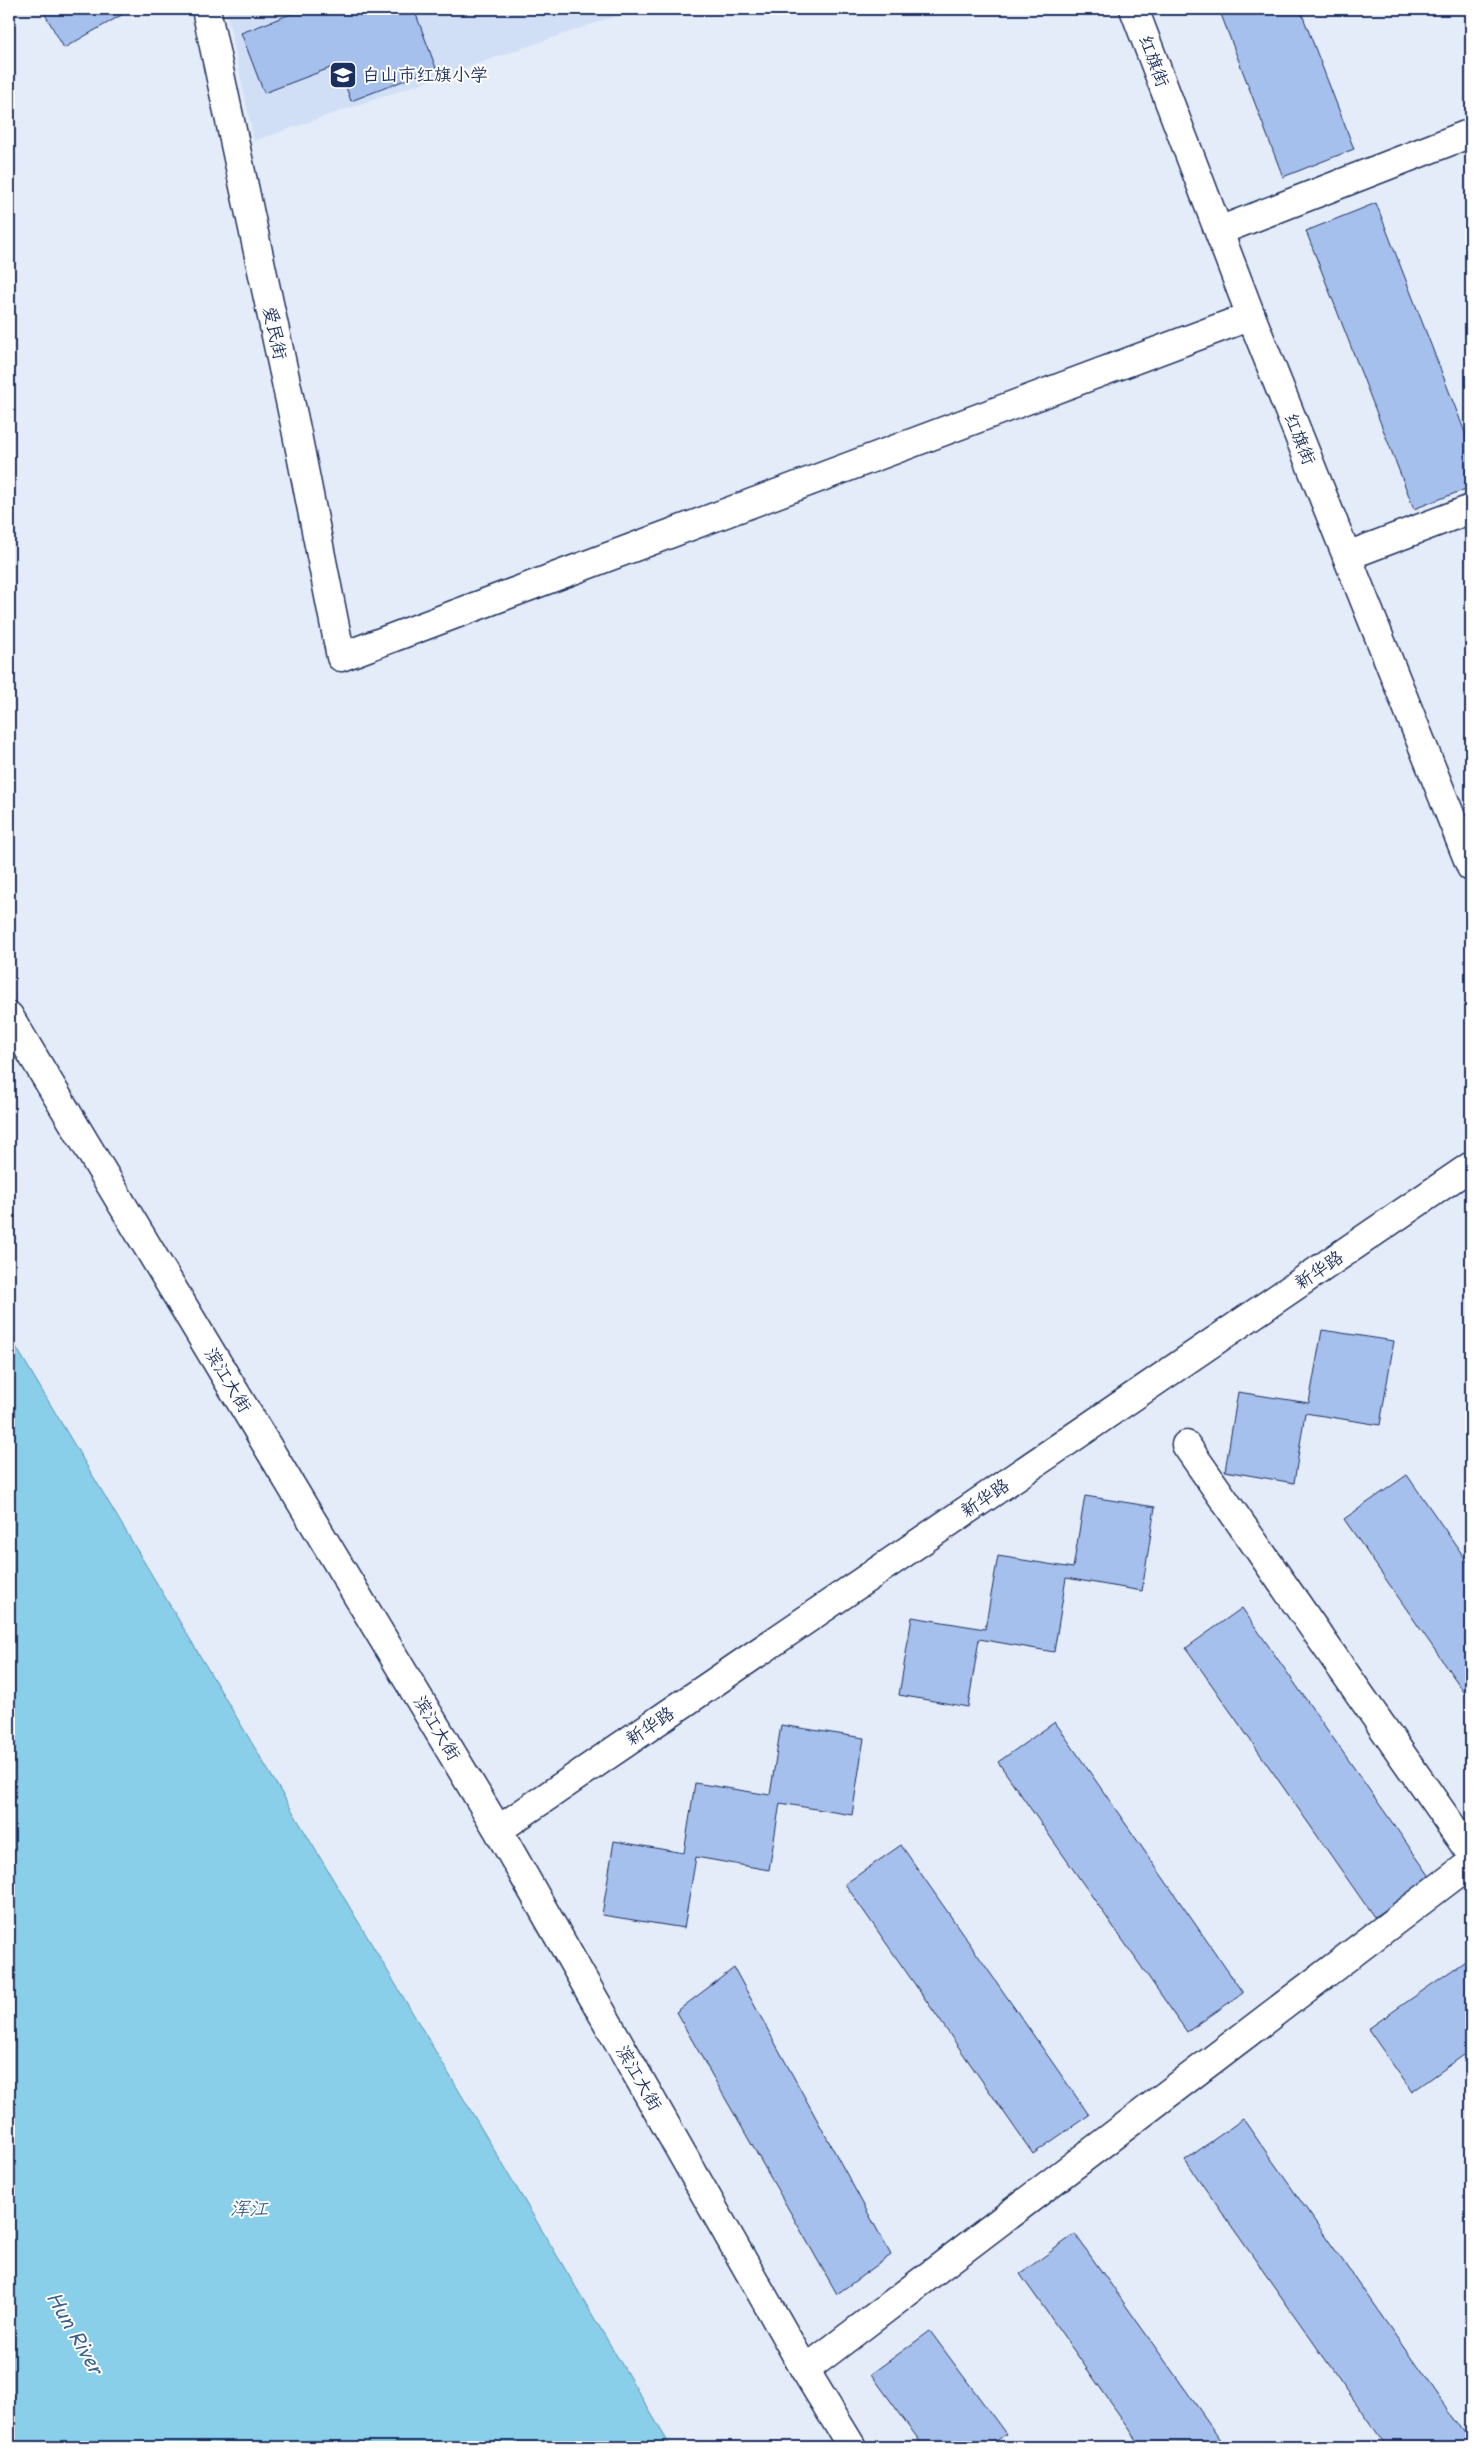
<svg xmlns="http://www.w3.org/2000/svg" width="1480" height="2456" viewBox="0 0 1480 2456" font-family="'Playpen Sans','LXGW WenKai TC',sans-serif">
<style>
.built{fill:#d1dff6}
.water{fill:#89cfea;stroke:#5d8fb2}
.building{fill:#a6c0ed;stroke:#1b2f5e}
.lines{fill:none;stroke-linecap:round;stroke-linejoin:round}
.street-casing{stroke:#1b2f5e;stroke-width:31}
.secondary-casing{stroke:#1b2f5e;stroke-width:31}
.street{stroke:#fff;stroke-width:28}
.secondary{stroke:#fff;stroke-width:28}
.labels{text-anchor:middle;stroke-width:4;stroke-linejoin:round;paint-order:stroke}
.street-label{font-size:18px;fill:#1b2f5e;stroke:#fff}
.poi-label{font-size:18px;fill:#1b2f5e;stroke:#fff;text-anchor:start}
.water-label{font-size:19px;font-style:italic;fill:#3c5f88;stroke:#fff}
</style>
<rect width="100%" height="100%" fill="#e4ecfa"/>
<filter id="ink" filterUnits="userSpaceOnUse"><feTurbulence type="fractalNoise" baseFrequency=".02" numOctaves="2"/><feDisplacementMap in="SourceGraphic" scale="10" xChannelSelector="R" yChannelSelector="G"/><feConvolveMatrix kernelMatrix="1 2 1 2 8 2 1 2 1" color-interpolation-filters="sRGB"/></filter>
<g filter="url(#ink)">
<path class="built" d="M 226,9 L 636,9 L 254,141 Z"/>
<path class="water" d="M 9,1335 L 671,2447 L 9,2447 Z"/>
<path class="building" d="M 42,9 L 132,9 L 64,48 Z
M 304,9 L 414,9 L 436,68 L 351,101 L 338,65 L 264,93 L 241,33 Z
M 1219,9 L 1300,9 L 1354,149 L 1283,177 Z
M 1376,203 L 1471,448 L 1471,487 L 1414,509 L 1306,231 Z
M 1322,1330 L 1394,1341 L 1380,1425 L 1305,1413 L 1294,1483 L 1225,1471 L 1238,1392 L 1309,1403 Z
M 1407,1475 L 1471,1567 L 1471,1702 L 1344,1519 Z
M 1085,1496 L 1155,1507 L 1142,1591 L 1066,1578 L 1054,1652 L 979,1639 L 968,1707 L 899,1695 L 912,1617 L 985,1629 L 998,1556 L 1073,1568 Z
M 1242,1608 L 1431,1878 L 1374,1917 L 1186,1648 Z
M 1055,1722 L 1243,1993 L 1187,2032 L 998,1762 Z
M 781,1725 L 864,1738 L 852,1815 L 780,1803 L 769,1870 L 696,1857 L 684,1928 L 602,1915 L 614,1841 L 684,1853 L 695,1783 L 770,1795 Z
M 901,1845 L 1089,2115 L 1033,2154 L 845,1884 Z
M 1471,1957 L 1471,2050 L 1412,2092 L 1368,2029 Z
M 734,1968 L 891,2255 L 837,2294 L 676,2012 Z
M 1243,2119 L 1471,2443 L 1471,2447 L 1387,2447 L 1185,2160 Z
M 1075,2234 L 1226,2447 L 1142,2447 L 1020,2274 Z
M 930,2331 L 1006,2434 L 995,2442 L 999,2447 L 924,2447 L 871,2374 Z"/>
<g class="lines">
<g class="street-casing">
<path id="street" d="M 206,9 L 296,429 L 341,657 L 1251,316
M 1219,231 L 1471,133
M 1347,556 L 1471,509
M 1186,1445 L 1471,1854
M 805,2370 L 1471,1863"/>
</g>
<g class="secondary-casing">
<path id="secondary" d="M 1134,9 L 1251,316 L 1471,867
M 9,1016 L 498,1830 L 805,2370 L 852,2447
M 498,1830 L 1471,1166"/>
</g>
<use href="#street" class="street"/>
<use href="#secondary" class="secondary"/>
</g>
</g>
<defs>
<g id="school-square" transform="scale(1.4375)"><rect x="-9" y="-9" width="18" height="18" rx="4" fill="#1b2f5e" stroke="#fff"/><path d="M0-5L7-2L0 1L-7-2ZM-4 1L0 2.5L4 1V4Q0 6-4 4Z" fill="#fff"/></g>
</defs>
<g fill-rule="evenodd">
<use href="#school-square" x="343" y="75"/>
</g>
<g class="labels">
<g class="street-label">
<text transform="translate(1154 61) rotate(69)" y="6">红旗街</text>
<text transform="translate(275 333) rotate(78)" y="6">爱民街</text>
<text transform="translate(1300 439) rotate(68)" y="6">红旗街</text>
<text transform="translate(1319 1270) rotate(-34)" y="6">新华路</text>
<text transform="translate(228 1380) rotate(59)" y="6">滨江大街</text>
<text transform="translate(985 1498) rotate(-34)" y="6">新华路</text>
<text transform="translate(650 1726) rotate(-34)" y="6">新华路</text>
<text transform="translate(437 1728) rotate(59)" y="6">滨江大街</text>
<text transform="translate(639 2078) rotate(60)" y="6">滨江大街</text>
</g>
<g class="poi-label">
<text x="362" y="81">白山市红旗小学</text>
</g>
<g class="water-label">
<text x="249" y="2215">浑江</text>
<text transform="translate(75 2333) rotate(60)" y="7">Hun River</text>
</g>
</g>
<rect width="1480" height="2456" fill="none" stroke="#fff" stroke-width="30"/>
<rect x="15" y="15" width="1450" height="2426" fill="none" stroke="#1b2f5e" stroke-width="2" filter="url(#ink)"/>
</svg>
